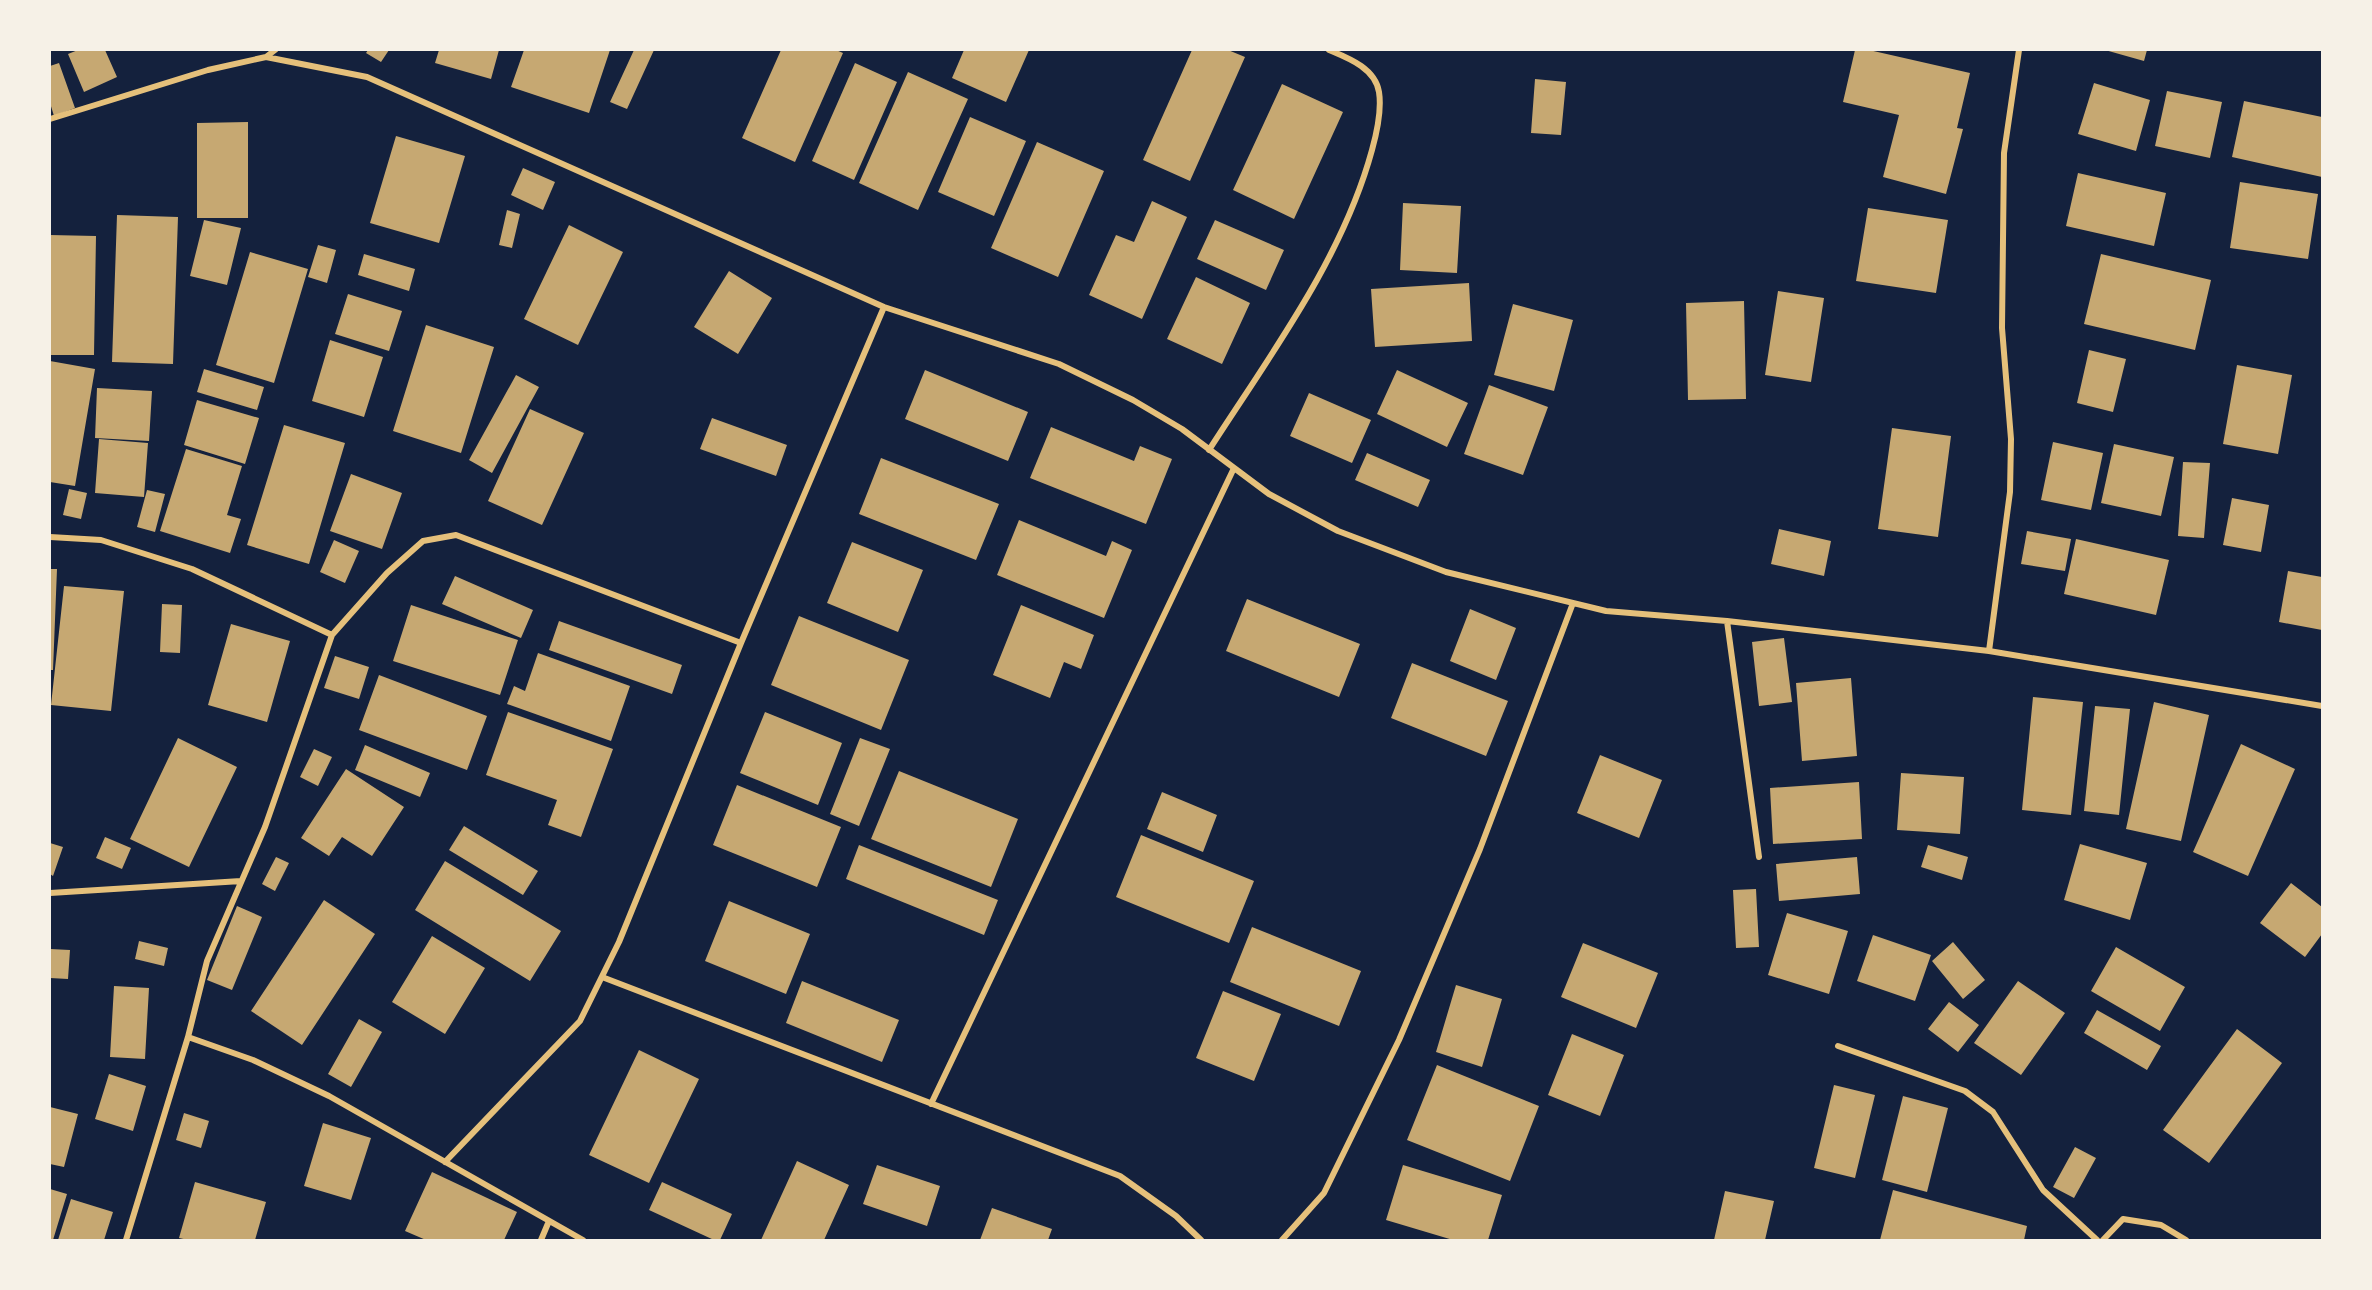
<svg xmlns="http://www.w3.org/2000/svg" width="2372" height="1290" viewBox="0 0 2372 1290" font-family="'Titillium Web',sans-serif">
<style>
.building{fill:#c6a872}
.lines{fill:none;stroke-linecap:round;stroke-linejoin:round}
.minor{stroke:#e5c07b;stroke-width:6}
</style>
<rect width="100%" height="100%" fill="#14213d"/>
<path class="building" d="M 78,50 L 105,50 L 117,77 L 84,92 L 68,54 Z
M 368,50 L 389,50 L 381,62 L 366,53 Z
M 439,50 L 499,50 L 491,79 L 435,63 Z
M 524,50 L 610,50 L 589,113 L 511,87 Z
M 634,50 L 654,50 L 627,109 L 610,102 Z
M 781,50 L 836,50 L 843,53 L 795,162 L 742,138 Z
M 964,50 L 1029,50 L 1006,102 L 952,78 Z
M 1192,50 L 1228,50 L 1245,57 L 1190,181 L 1143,160 Z
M 1855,50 L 1869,50 L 1970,73 L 1957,128 L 1963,129 L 1946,194 L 1883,177 L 1899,115 L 1843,102 Z
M 2105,50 L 2147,50 L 2144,61 Z
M 59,63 L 75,108 L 54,116 L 50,103 L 50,66 Z
M 855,63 L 897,82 L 854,180 L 812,161 Z
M 908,72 L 968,99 L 918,210 L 859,183 Z
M 1535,79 L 1566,82 L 1561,135 L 1531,133 Z
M 2094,83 L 2150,100 L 2136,151 L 2078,134 Z
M 1282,84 L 1343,112 L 1294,219 L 1233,190 Z
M 2167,91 L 2222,102 L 2210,158 L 2155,146 Z
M 2244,101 L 2322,117 L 2322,177 L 2232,157 Z
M 970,117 L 1026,141 L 994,216 L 938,192 Z
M 248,122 L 248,218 L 197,218 L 197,123 Z
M 396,136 L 465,156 L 439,243 L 370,223 Z
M 1037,142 L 1104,171 L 1058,277 L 991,248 Z
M 523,168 L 555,182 L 543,210 L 511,195 Z
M 2078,173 L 2166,193 L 2154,246 L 2066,226 Z
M 2240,182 L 2318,194 L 2308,259 L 2230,248 Z
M 1152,201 L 1187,217 L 1142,319 L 1089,295 L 1116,235 L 1134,242 Z
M 1403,203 L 1461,206 L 1457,273 L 1400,270 Z
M 1868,208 L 1948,220 L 1936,293 L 1856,281 Z
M 507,210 L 520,214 L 512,248 L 499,245 Z
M 117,215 L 178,217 L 173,364 L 112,362 Z
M 204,220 L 241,228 L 227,285 L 190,276 Z
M 1215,220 L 1284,250 L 1266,290 L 1197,259 Z
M 569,225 L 623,252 L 578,345 L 524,319 Z
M 50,235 L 96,236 L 94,355 L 50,355 Z
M 318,245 L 336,250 L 327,283 L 308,277 Z
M 250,252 L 308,269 L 274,383 L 216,365 Z
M 364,254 L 415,269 L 409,291 L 358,275 Z
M 2101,254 L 2211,280 L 2195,350 L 2084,324 Z
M 729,271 L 772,298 L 738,354 L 694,327 Z
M 1196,277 L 1250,303 L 1222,364 L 1167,339 Z
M 1469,283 L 1472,341 L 1375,347 L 1371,289 Z
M 1778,291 L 1824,298 L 1811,382 L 1765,375 Z
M 348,294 L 402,311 L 389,351 L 335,334 Z
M 1744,301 L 1746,399 L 1688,400 L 1686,303 Z
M 1513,304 L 1573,320 L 1554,391 L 1494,375 Z
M 426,325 L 494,347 L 461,453 L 393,431 Z
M 330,340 L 383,357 L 364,417 L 312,401 Z
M 2089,350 L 2126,359 L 2113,412 L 2077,403 Z
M 50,361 L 95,369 L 75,486 L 50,482 Z
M 2237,365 L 2292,375 L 2278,454 L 2223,444 Z
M 204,369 L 264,387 L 257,410 L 197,392 Z
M 925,370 L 1028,412 L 1008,461 L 905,419 Z
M 1397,370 L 1468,403 L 1447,447 L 1377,414 Z
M 516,375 L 539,387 L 492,473 L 469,460 Z
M 1489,385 L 1548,407 L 1523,475 L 1464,454 Z
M 97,388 L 152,391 L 149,441 L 95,438 Z
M 1309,393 L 1371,420 L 1352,463 L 1290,436 Z
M 197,400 L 259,418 L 245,464 L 184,445 Z
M 530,409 L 584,433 L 542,525 L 488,501 Z
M 712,418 L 787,445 L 776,476 L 700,449 Z
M 284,425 L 345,443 L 309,564 L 247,545 Z
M 1051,427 L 1134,461 L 1140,446 L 1172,459 L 1146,524 L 1030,478 Z
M 1892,428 L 1951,436 L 1938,537 L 1878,529 Z
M 99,439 L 148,443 L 144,497 L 95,493 Z
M 2053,442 L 2103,453 L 2091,510 L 2041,500 Z
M 2114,444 L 2174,457 L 2161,516 L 2101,503 Z
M 186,449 L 242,466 L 227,515 L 241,519 L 230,553 L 160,531 Z
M 1367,453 L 1430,480 L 1418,507 L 1355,480 Z
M 881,458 L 999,504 L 976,560 L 859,514 Z
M 2183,462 L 2210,463 L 2204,538 L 2178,536 Z
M 351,474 L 402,493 L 382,549 L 330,531 Z
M 69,489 L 87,493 L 81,519 L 63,515 Z
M 147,490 L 165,494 L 155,532 L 137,527 Z
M 2232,498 L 2269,505 L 2261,552 L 2223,545 Z
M 1019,520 L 1106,556 L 1112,541 L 1132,550 L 1104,618 L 997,575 Z
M 1779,529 L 1831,541 L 1824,576 L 1771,564 Z
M 2027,531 L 2071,539 L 2065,571 L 2021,564 Z
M 2076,539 L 2169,560 L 2156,615 L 2064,594 Z
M 334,540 L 359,551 L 345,583 L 320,572 Z
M 852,542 L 923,570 L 898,632 L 827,603 Z
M 50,569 L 57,569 L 53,670 L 50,670 Z
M 2288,571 L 2322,577 L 2322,630 L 2279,622 Z
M 455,576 L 533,610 L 521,638 L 442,604 Z
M 64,586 L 124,591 L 111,711 L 51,705 Z
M 1247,599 L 1360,644 L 1339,697 L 1226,651 Z
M 162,604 L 182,605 L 180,653 L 160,652 Z
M 411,605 L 518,640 L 500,695 L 393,661 Z
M 1021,605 L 1094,635 L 1081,669 L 1064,662 L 1050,698 L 993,675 Z
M 1470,609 L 1516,628 L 1496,680 L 1450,661 Z
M 799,616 L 909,660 L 881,730 L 771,685 Z
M 559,621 L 682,665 L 672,694 L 549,650 Z
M 231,624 L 290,641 L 267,722 L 208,705 Z
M 1784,638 L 1792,702 L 1759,706 L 1752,642 Z
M 538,653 L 630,686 L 611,741 L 507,704 L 514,686 L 525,691 Z
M 335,656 L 369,667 L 359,699 L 324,688 Z
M 1412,663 L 1508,701 L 1486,756 L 1391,718 Z
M 379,675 L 487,716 L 467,770 L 359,730 Z
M 1851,678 L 1857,756 L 1802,761 L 1796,683 Z
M 2033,697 L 2083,702 L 2071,815 L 2022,810 Z
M 2154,702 L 2209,715 L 2181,841 L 2126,829 Z
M 2095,706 L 2130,709 L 2119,815 L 2084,811 Z
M 508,712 L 613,749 L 581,837 L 548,825 L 557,800 L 486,775 Z
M 765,712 L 842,743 L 818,805 L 740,773 Z
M 178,738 L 237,767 L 189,867 L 130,839 Z
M 860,738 L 890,749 L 859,826 L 830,814 Z
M 2241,744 L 2295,769 L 2248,876 L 2193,852 Z
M 365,745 L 430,773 L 420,797 L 355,770 Z
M 314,749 L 332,757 L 318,786 L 300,777 Z
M 1600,755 L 1662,780 L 1639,838 L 1577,813 Z
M 346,769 L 404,807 L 372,856 L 342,837 L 329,856 L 301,838 Z
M 899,771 L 1018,819 L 991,887 L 871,839 Z
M 1901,773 L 1964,777 L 1960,834 L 1897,830 Z
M 1859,782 L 1862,839 L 1773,844 L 1770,788 Z
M 737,785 L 841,827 L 817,887 L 713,845 Z
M 1162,792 L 1217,815 L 1203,852 L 1147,829 Z
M 464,826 L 538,871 L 523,895 L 449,850 Z
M 1141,835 L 1254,881 L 1229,943 L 1116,897 Z
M 105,837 L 131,848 L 122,869 L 96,858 Z
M 50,843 L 63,847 L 53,876 L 50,874 Z
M 2080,844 L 2147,863 L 2130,920 L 2064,900 Z
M 859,845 L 998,900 L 984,935 L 846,879 Z
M 1928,845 L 1968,857 L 1962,880 L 1921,867 Z
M 276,857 L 289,863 L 275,891 L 262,884 Z
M 1857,857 L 1860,894 L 1779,901 L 1776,864 Z
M 445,861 L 561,931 L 530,981 L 415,910 Z
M 2291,883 L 2322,907 L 2322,934 L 2305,957 L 2260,923 Z
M 1756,889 L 1759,947 L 1736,948 L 1733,890 Z
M 324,900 L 375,934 L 302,1045 L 251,1011 Z
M 729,901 L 810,934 L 786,994 L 705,961 Z
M 237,906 L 262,917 L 232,990 L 207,980 Z
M 1787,913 L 1848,931 L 1829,994 L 1768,975 Z
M 1252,927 L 1361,971 L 1339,1026 L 1230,982 Z
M 1873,935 L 1931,955 L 1915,1001 L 1857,981 Z
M 432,936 L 485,968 L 445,1034 L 392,1002 Z
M 139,941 L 168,948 L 164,966 L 135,959 Z
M 1953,942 L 1985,980 L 1963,999 L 1932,961 Z
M 1583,943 L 1658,973 L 1636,1028 L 1561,997 Z
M 2116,947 L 2185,987 L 2160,1031 L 2091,991 Z
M 50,949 L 70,950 L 68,979 L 50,978 Z
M 802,981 L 899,1020 L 882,1062 L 786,1023 Z
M 2018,981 L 2065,1013 L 2021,1075 L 1974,1043 Z
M 1456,985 L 1502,999 L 1482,1067 L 1436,1052 Z
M 114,986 L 149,988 L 145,1059 L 110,1057 Z
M 1223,991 L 1281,1014 L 1254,1081 L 1196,1058 Z
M 1949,1002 L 1979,1025 L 1958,1052 L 1928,1029 Z
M 2097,1010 L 2161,1046 L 2147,1070 L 2084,1033 Z
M 359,1019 L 382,1032 L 351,1087 L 328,1074 Z
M 2237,1029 L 2282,1063 L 2209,1163 L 2163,1130 Z
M 1572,1034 L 1624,1055 L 1600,1116 L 1548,1095 Z
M 639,1050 L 699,1079 L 649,1183 L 589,1155 Z
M 1437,1065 L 1539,1106 L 1510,1181 L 1407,1140 Z
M 109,1074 L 146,1086 L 133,1131 L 95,1119 Z
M 1834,1085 L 1875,1095 L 1855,1178 L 1814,1168 Z
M 1903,1096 L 1948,1108 L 1927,1192 L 1882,1180 Z
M 50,1107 L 78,1114 L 64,1167 L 50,1164 Z
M 184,1113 L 209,1121 L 201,1148 L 176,1140 Z
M 323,1123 L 371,1138 L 351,1200 L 304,1186 Z
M 2075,1147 L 2096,1158 L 2074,1198 L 2053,1187 Z
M 797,1161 L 849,1185 L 824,1240 L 761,1240 Z
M 877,1165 L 940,1186 L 927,1226 L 863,1204 Z
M 1403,1165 L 1502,1195 L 1488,1240 L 1453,1240 L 1386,1220 Z
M 432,1172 L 517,1212 L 504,1240 L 426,1240 L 405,1231 Z
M 195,1182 L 266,1202 L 255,1240 L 188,1240 L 179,1238 Z
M 662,1182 L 732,1214 L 720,1240 L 714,1240 L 649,1210 Z
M 50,1189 L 67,1194 L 53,1240 L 50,1240 Z
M 1893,1190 L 2027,1226 L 2024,1240 L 1880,1240 Z
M 1725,1191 L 1774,1201 L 1765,1240 L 1714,1240 Z
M 71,1199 L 113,1212 L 104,1240 L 58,1240 Z
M 992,1208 L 1052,1229 L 1048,1240 L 980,1240 Z"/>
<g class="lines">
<path class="minor" d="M 266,57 L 275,50
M 50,119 L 208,70 L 266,57 L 367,77 L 884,307 L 1059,364 L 1133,400 L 1182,429 L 1269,494 L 1338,531 L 1446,572 L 1606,611 L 1727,621 L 1989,651 L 2322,706
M 1209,450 C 1270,355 1342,260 1372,150 C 1377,132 1382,111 1379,92 C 1375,68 1348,58 1329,50
M 50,537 L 101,540 L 192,569 L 332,635
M 1727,621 L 1759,857
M 1989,651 L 2010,492 L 2011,439 L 2002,328 L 2004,153 L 2019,50
M 50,893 L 241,881
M 602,977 L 1120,1176 L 1176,1216 L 1201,1240
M 188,1037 L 253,1060 L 329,1096 L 583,1240
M 1838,1046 L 1965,1091 L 1993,1112 L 2043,1190 L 2097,1240
M 931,1104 L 1234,468
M 445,1162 L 580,1021 L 619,942 L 741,643 L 884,307
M 126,1240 L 188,1037 L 207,961 L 265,827 L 332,635 L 387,573 L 423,541 L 456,535 L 741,643
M 541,1240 L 549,1221
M 1282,1240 L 1324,1193 L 1399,1040 L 1480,849 L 1573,603
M 2103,1240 L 2123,1219 L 2161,1225 L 2186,1240"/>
</g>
<rect width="2372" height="1290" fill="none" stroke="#f6f1e7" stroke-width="102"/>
</svg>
